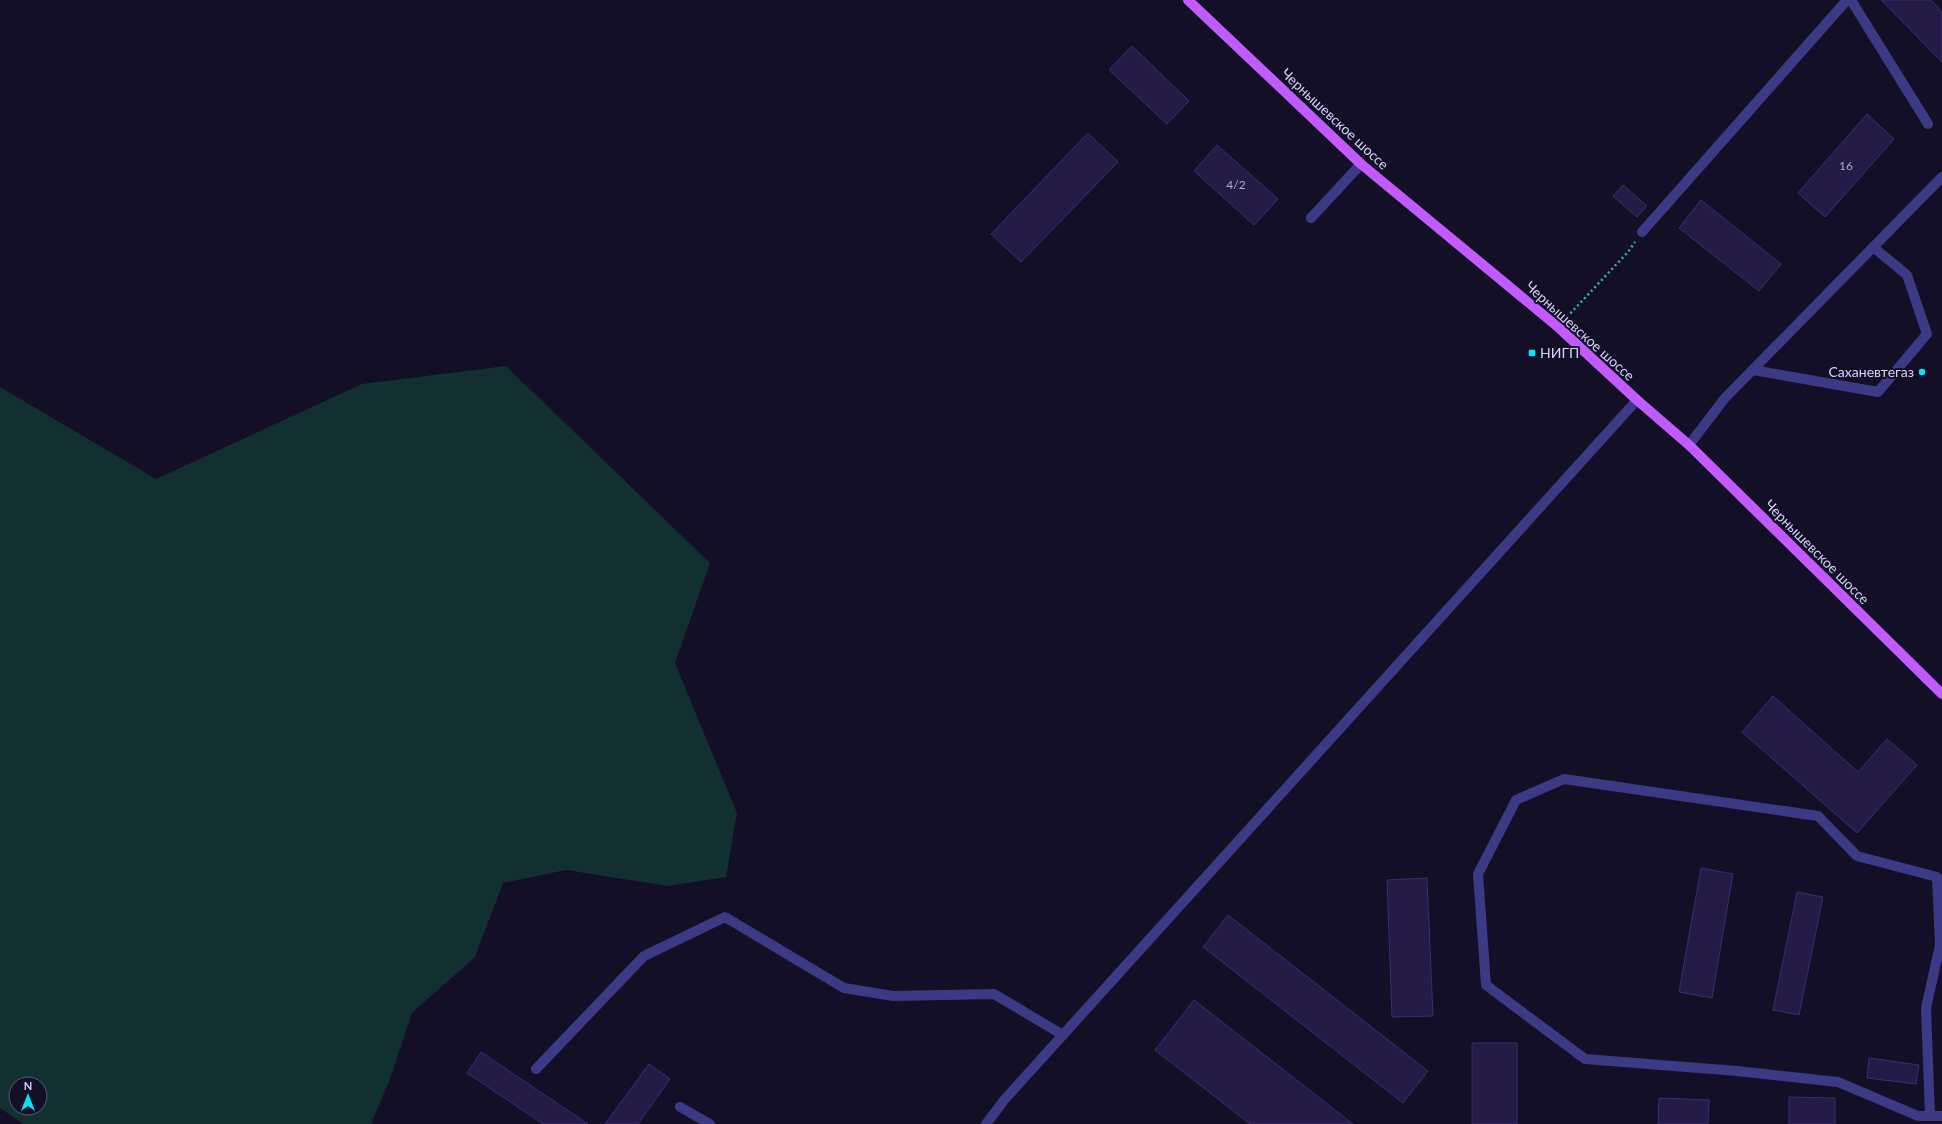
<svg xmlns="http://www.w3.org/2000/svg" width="1942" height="1124" viewBox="0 0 1942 1124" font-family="Lato,sans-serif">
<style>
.green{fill:#12302f;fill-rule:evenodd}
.building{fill:#241b47;stroke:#3b2d73}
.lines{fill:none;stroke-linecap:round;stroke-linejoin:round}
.path{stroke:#2fb8b0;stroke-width:2.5;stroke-dasharray:2 3;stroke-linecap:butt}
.service{stroke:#3d3a85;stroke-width:10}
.minor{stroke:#3d3a85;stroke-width:10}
.primary{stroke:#c25bff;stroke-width:10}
.poi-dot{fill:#00e5ff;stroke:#130f26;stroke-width:1.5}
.labels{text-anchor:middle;stroke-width:4;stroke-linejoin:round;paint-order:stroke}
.number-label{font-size:12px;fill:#aca6d1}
.street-label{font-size:14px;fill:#d9d4ff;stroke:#130f26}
.poi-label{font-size:14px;fill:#d9d4ff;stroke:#130f26;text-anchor:start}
</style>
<rect width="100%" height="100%" fill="#130f26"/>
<path class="green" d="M 506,366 L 710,563 L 675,663 L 737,813 L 726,877 L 668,886 L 566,870 L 503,883 L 475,957 L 412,1013 L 390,1079 L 371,1124 L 23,1124 L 0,1108 L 0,387 L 156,479 L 362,384 ZM 16,1084 L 40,1084 L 40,1108 L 16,1108 Z"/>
<path class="building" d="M 1881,0 L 1931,0 L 1942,12 L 1942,62 Z
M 1132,46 L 1189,101 L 1167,124 L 1109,70 Z
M 1867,114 L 1894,139 L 1825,217 L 1798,193 Z
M 1088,133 L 1118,162 L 1021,262 L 991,234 Z
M 1217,145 L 1278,199 L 1254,225 L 1194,171 Z
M 1623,185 L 1647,206 L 1637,217 L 1613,196 Z
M 1701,200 L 1781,264 L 1759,291 L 1679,228 Z
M 1773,696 L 1858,772 L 1887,739 L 1917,765 L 1857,833 L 1742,732 Z
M 1701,868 L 1733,874 L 1712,998 L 1679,992 Z
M 1427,878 L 1433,1016 L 1392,1017 L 1387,880 Z
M 1797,892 L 1823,897 L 1799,1015 L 1773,1010 Z
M 1228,915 L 1428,1071 L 1403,1103 L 1203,947 Z
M 1194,1000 L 1353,1124 L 1250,1124 L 1155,1050 Z
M 1472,1043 L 1517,1043 L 1517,1124 L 1472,1124 Z
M 481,1052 L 588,1124 L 543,1124 L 467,1073 Z
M 1869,1058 L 1919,1065 L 1916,1084 L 1867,1078 Z
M 649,1064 L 670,1079 L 638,1124 L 605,1124 Z
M 1789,1097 L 1835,1098 L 1835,1124 L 1789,1124 Z
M 1659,1098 L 1709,1100 L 1708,1124 L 1658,1124 Z"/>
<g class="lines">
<path class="path" d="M 1567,317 L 1628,252 L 1635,242"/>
<path class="service" d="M 1851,0 L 1928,124
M 1311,218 L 1361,164
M 1642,232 L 1847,0
M 1753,370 L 1878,392 L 1927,334 L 1907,275 L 1873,247
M 536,1069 L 644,956 L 725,917 L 844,988 L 893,996 L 994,994 L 1063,1035
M 680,1107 L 710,1124
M 1930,1116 L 1926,1008 L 1940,945 L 1937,877 L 1857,856 L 1818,816 L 1564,779 L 1516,800 L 1478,874 L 1486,985 L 1585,1059 L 1737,1071 L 1838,1082 L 1918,1116 L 1942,1116"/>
<path class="minor" d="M 1689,445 L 1725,398 L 1942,177
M 986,1124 L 1005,1099 L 1637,400"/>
<path class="primary" d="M 1188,0 L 1361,164 L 1558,327 L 1637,400 L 1689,445 L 1942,694"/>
</g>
<g class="poi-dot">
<rect x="1528" y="349" width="8" height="8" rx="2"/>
<circle cx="1922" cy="372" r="4"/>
</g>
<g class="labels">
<g class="number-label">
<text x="1846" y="170">16</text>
<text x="1236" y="189">4/2</text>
</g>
<g class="street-label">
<text transform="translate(1335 119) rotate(43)" y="5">Чернышевское шоссе</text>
<text transform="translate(1580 331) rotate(42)" y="5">Чернышевское шоссе</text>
<text transform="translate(1817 552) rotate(45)" y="5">Чернышевское шоссе</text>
</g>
<g class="poi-label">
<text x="1540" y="358">НИГП</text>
<text x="1914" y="377" text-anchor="end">Саханевтегаз</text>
</g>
</g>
<g transform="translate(28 1096)"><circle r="19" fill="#130f26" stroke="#625e7d"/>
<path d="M0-3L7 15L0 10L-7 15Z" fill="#00e5ff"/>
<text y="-6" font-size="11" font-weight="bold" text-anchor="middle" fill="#d9d4ff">N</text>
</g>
</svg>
